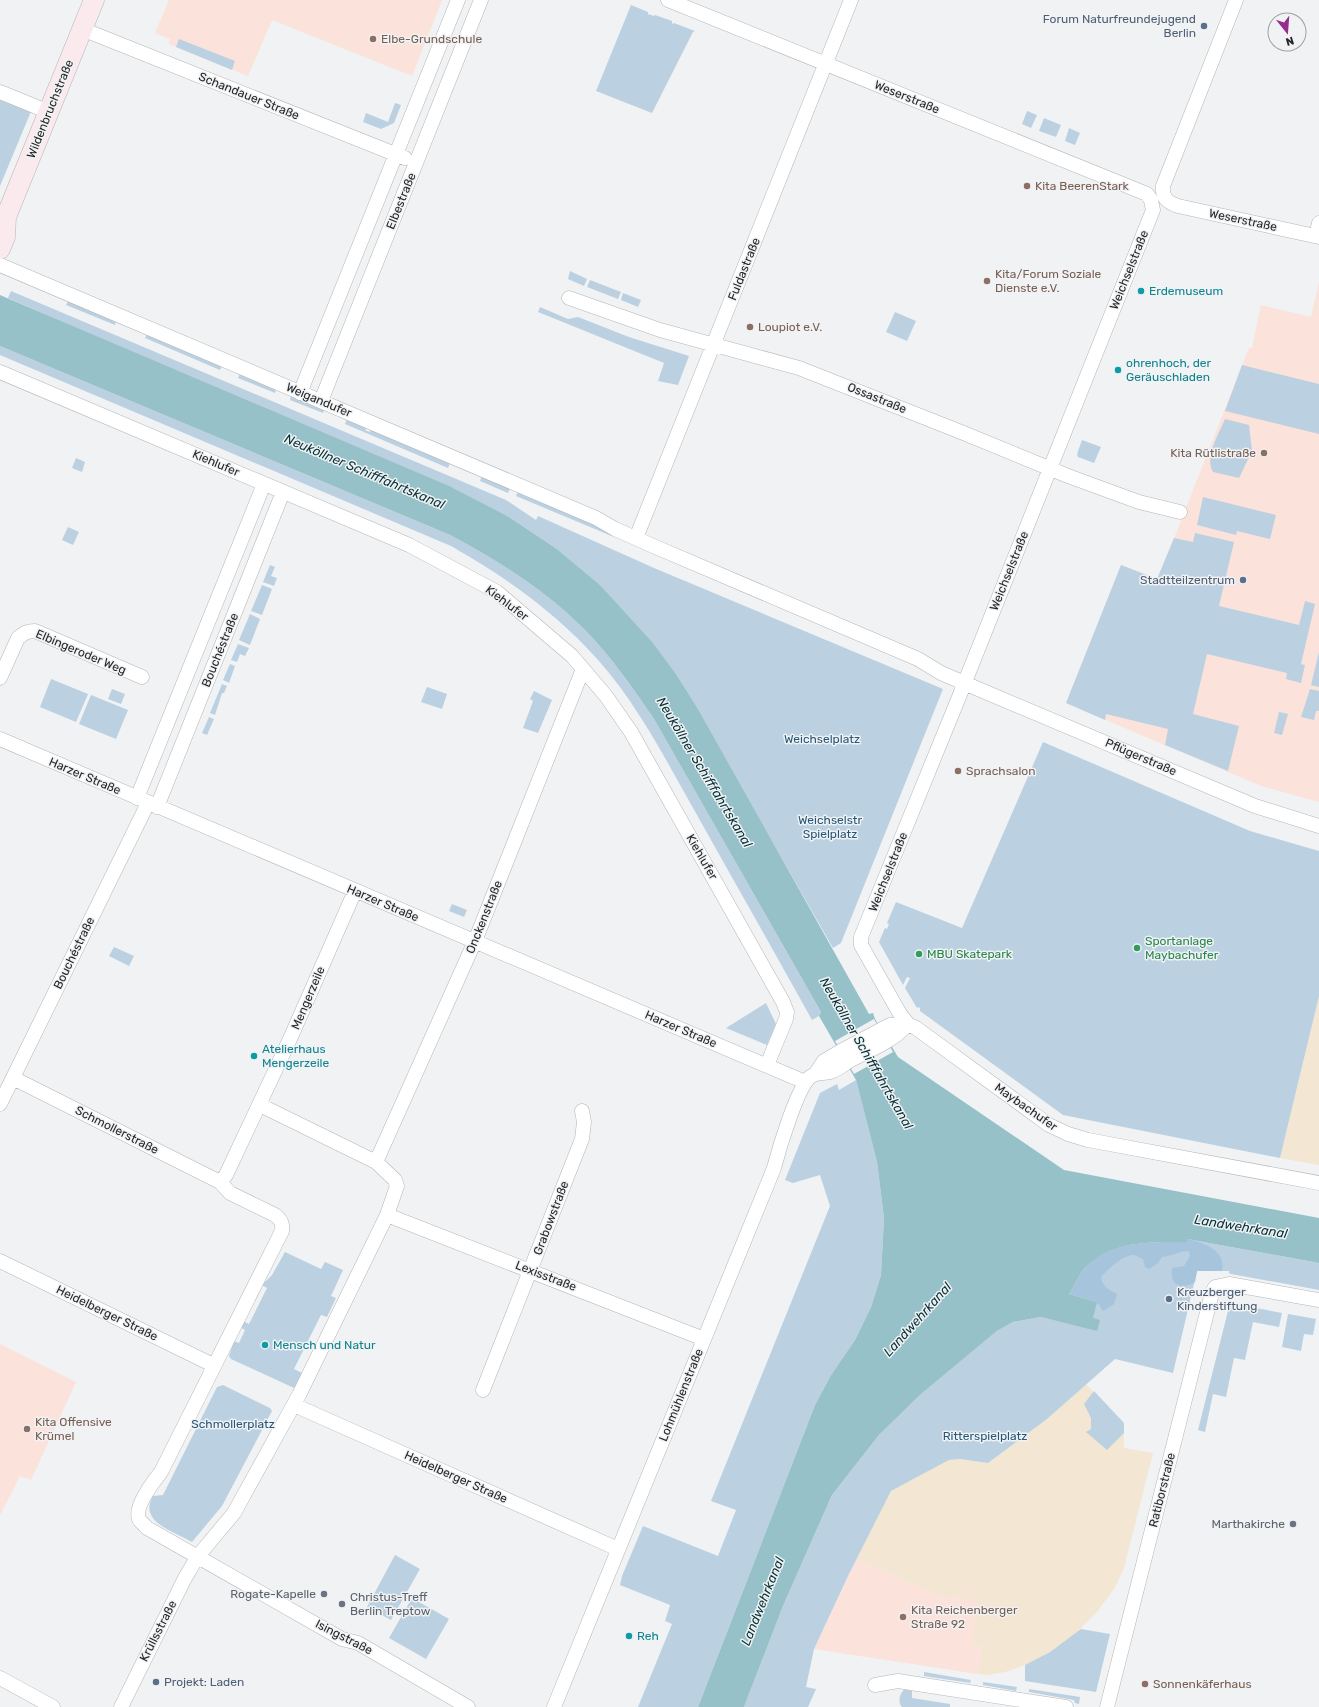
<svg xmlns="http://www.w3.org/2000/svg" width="1319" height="1707" viewBox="0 0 1319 1707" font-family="Rubik,sans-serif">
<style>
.commercial{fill:#f3e6d2}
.education{fill:#fbe2da}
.green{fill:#bbd1e1}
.forest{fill:#a6c4db}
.water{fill:#97c1c8}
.pier{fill:#f0f2f4}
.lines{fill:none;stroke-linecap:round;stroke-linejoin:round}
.street-casing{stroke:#b3b6b8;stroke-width:15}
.secondary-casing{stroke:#b3b6b8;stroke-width:21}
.street{stroke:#fff;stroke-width:14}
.secondary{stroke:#faeaee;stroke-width:20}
.service-dot{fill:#5c6f8a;stroke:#f0f2f4;stroke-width:1.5}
.education-dot{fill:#8d6e63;stroke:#f0f2f4;stroke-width:1.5}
.culture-dot{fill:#0f9aa8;stroke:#f0f2f4;stroke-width:1.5}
.leisure-dot{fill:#2e9e5b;stroke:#f0f2f4;stroke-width:1.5}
.worship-dot{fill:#6b7280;stroke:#f0f2f4;stroke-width:1.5}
.labels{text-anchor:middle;stroke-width:3;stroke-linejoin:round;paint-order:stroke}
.service-label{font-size:12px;fill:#4e5e75;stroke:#f0f2f4;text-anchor:end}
.education-label{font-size:12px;fill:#785e54;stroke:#f0f2f4;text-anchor:start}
.street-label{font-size:12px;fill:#262728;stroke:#f0f2f4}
.culture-label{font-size:12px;fill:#0d838f;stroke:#f0f2f4;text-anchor:start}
.park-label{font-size:12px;fill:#265778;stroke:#f0f2f4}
.leisure-label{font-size:12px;fill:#27864d;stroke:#f0f2f4;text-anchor:start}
.worship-label{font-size:12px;fill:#5b616d;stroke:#f0f2f4;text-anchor:end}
.water-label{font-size:13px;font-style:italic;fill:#063137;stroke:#f0f2f4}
</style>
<rect width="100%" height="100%" fill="#f0f2f4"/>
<path class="commercial" d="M 1319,996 L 1319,1165 L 1280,1158 Z
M 1086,1384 L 1124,1423 L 1124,1448 L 1153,1453 L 1124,1568 L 1114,1589 L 1097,1612 L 1074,1635 L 1050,1652 L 1025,1665 L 1005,1672 L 987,1675 L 978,1674 L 982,1646 L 972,1644 L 958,1595 L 947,1598 L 897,1578 L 898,1576 L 856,1560 L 891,1491 L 949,1460 L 960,1459 L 988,1463 L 1047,1419 Z"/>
<path class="education" d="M 169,0 L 442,0 L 412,76 L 272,20 L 248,76 L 169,44 L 170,39 L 155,33 Z
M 1319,282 L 1319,802 L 1261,786 L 1066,703 L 1121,565 L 1158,579 L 1249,348 L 1252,348 L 1261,305 L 1311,317 Z
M 0,1344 L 76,1382 L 31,1480 L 20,1476 L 0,1515 Z
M 856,1560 L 898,1576 L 898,1578 L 947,1598 L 958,1595 L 978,1605 L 972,1644 L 982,1646 L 978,1674 L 814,1649 Z"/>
<path class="green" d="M 631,5 L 648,12 L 648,14 L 654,16 L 655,15 L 672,21 L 672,24 L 674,23 L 695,31 L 693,32 L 652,113 L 596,91 Z
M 179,39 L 235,61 L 232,70 L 176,47 Z
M 0,96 L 32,109 L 0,186 Z
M 395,103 L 401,105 L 394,123 L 381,129 L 363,122 L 366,113 L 388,122 Z
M 1027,111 L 1037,115 L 1031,128 L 1022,124 Z
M 1044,118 L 1061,125 L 1056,137 L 1039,131 Z
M 1069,128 L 1080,133 L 1075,145 L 1065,141 Z
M 570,271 L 587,279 L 584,286 L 568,279 Z
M 590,280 L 621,292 L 618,299 L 587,287 Z
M 11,291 L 506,500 L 536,520 L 538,516 L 654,568 L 943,689 L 841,943 L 833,948 L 676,674 L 599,584 L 557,549 L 509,517 L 8,298 Z
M 623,293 L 641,300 L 638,307 L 621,300 Z
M 68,301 L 116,321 L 115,325 L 66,305 Z
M 540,307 L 568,319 L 578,317 L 629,337 L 689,356 L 678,385 L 658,381 L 664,363 L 538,312 Z
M 895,312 L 916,321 L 907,341 L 886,332 Z
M 147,334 L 222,366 L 220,370 L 145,338 Z
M 0,346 L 450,535 C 499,561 548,592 587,632 C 612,658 633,688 654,719 L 821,1012 L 819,1016 L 812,1020 C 774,951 735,883 697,815 C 664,757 633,694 585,646 C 546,606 499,573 451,546 L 0,355 Z
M 1242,365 L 1319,384 L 1319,434 L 1225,411 Z
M 240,374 L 276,389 L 275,393 L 238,378 Z
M 291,396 L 325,409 L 323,413 L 290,400 Z
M 347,419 L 367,427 L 365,430 L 370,432 L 371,429 L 450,463 L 448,468 L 345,424 Z
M 1225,419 L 1249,425 L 1252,451 L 1239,478 L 1213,472 C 1204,456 1219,434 1225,419 Z
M 1082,440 L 1101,447 L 1094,463 L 1078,457 L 1077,454 Z
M 76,458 L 85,462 L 82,472 L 72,468 Z
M 482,476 L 510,488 L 508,493 L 480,481 Z
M 518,491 L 592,523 L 614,537 L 516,496 Z
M 1203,497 L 1276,515 L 1270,539 L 1237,531 L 1236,535 L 1197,525 Z
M 68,527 L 79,532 L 73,545 L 62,540 Z
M 1195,533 L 1234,542 L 1219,606 L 1299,625 L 1305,601 L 1315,604 L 1301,664 L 1305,665 L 1301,683 L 1286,679 L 1287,673 L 1207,654 L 1193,714 L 1239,726 L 1228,771 L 1165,745 L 1168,729 L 1106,714 L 1105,720 L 1066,703 L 1121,565 L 1157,579 L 1174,538 L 1193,542 Z
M 270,565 L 275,567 L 271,576 L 277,578 L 274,586 L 263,582 Z
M 262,585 L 272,589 L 262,615 L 251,611 Z
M 250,614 L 260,619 L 250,645 L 239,640 Z
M 238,644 L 249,648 L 245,656 L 240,654 L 237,662 L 231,660 Z
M 1319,652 L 1319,687 L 1311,685 Z
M 230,664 L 235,666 L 229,683 L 223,680 Z
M 51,679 L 88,694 L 76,722 L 40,707 Z
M 222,684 L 227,686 L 224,693 L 222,693 L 215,715 L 210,713 Z
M 427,687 L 447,694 L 442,709 L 421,702 Z
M 112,689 L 125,694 L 121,704 L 108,699 Z
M 1310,689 L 1319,691 L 1319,711 L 1316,711 L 1314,720 L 1301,717 Z
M 534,691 L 552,700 L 538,733 L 523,728 L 533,701 L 530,699 Z
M 91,695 L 128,710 L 116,739 L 79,724 Z
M 1279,712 L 1288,714 L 1282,735 L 1274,733 Z
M 209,717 L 214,719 L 207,735 L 202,733 Z
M 1043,742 L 1250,831 L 1319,851 L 1319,996 L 1280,1158 L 1063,1115 L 920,1011 L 920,1008 L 918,1007 L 917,1008 L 905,988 L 910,978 L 907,977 L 903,985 L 879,942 L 885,928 L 887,929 L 889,924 L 887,923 L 896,902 L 962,928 Z
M 452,904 L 467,910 L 464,917 L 449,911 Z
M 114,947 L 134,956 L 129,966 L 109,956 Z
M 766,1003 L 776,1024 L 767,1045 L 726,1028 Z
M 856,1080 L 877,1162 L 884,1218 L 881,1275 L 871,1307 L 855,1340 L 831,1375 L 815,1405 L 698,1707 L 638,1707 L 672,1624 L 665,1621 L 670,1605 L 620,1585 L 622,1576 L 643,1526 L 718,1556 L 736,1510 L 711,1501 L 830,1206 L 820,1175 L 793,1183 L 785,1180 L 820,1093 L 837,1084 L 839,1090 Z
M 1187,1239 L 1319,1263 L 1319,1290 L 1231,1274 L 1229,1273 L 1229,1271 L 1197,1271 L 1173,1373 L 1115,1359 L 1047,1419 L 988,1463 L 960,1459 L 949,1460 L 891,1491 L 849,1574 L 814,1649 L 806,1687 L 816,1689 L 808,1707 L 744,1707 L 783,1606 L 832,1495 L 879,1435 L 920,1395 L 997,1331 L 1013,1322 L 1041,1317 L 1097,1330 L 1093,1318 L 1100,1256 Z
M 285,1252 L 321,1269 L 325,1262 L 343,1270 L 331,1296 L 336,1298 L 327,1317 L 321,1315 L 294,1369 L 302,1373 L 294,1388 L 231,1359 L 229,1356 L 234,1341 L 239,1343 L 245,1330 L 238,1326 L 241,1320 L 249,1324 L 267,1288 L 262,1285 L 272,1275 Z
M 1230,1303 L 1282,1313 L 1279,1327 L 1253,1322 L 1245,1360 L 1234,1358 L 1226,1397 L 1213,1394 L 1205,1432 L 1198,1430 Z
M 1288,1314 L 1316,1319 L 1313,1335 L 1304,1334 L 1301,1351 L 1282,1347 Z
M 223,1385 L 270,1408 L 272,1411 L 222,1506 L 192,1542 C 173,1531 138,1522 153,1496 L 163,1495 L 217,1387 Z
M 1094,1391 L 1124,1423 L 1124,1433 L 1107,1450 L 1086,1432 L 1091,1429 L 1091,1418 L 1084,1404 Z
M 395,1555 L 420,1569 L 391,1620 L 367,1607 Z
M 412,1598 L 449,1619 L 426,1659 L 389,1638 Z
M 1081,1629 L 1110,1634 L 1096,1692 L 1025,1681 L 1025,1665 L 1050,1652 Z
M 924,1672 L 971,1680 L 970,1683 L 924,1676 Z
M 983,1682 L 1017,1687 L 1016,1691 L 983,1685 Z
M 905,1689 L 912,1691 L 912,1698 L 950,1704 L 950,1707 L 902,1707 C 897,1702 900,1693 905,1689 Z
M 1029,1689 L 1080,1697 L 1079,1704 L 1075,1703 L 1074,1700 L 1029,1692 Z"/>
<path class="forest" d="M 1187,1239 C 1202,1242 1227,1250 1222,1271 L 1197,1271 L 1195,1282 C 1182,1290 1169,1286 1172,1268 L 1184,1266 L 1190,1256 L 1189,1251 C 1178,1251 1172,1256 1162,1257 L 1158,1263 L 1149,1269 L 1145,1267 L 1143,1259 C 1140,1258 1137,1256 1134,1255 C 1124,1254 1107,1270 1101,1277 C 1102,1286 1109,1290 1117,1294 L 1114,1304 L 1103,1311 L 1097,1302 L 1069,1294 C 1074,1287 1078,1277 1083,1270 C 1109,1240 1150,1242 1186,1242 Z"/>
<path class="water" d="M 0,295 L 449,486 L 509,517 L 557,549 L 599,584 L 652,642 L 676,674 L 699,711 L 869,1014 L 873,1013 L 875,1019 L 898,1057 L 1064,1170 L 1319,1218 L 1319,1263 L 1187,1239 L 1187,1242 C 1150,1242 1110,1240 1083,1270 C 1078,1277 1074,1287 1069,1294 L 1097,1302 L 1093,1318 L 1100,1320 L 1097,1331 L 1041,1317 L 1013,1322 L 997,1331 L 920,1395 L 879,1435 L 832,1495 L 783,1606 L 744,1707 L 698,1707 L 815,1405 L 831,1375 L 855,1340 L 871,1307 L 881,1275 L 884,1218 L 877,1162 L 856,1080 L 819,1016 L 821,1012 L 654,719 C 633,688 612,658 587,632 C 548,592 499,561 450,535 L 0,346 Z"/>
<path class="pier" d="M 874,1019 L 893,1052 L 854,1074 L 835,1041 Z"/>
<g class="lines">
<g class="street-casing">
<path id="street" d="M 668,0 L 1147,194 L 1151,200 L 1153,210 L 959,697 L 861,937 L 861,945 L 900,1014 L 908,1024 L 916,1028 L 1049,1125 L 1068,1134 L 1088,1140 L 1319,1183
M 1236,0 L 1163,186 C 1162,198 1167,202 1178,206 L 1319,237
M 82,29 L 405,158
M 0,92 L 49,112
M 1316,236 L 1319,223
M 0,265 L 596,518 L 615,529 L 651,545 L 918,659 L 941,673 L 983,691 L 1255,806 L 1319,826
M 569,298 L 660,330 L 799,368 L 961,432 L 1068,476 L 1139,502 L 1180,512
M 0,372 L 409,545 L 497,592 L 572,656 L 606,696 L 631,732 L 783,1002 L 787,1012 L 786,1019 L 767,1065
M 300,393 L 458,0
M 321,401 L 481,0
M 636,538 L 851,0
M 0,678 L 18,638 C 24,633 27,631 35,631 L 142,677
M 0,739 L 805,1082
M 137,798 L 264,484
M 157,807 L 283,492
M 816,1073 L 824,1061 L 841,1051 L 890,1025 L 908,1024
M 13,1078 L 220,1182 L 230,1193 L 275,1215 C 281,1220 283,1223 282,1231 L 161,1472 C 154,1481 134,1506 139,1519 C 140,1522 145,1525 147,1528 L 342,1639 L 358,1643 L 468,1707
M 0,1104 L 148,803
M 376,1162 L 475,941 L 583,669
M 220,1182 L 226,1175 L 290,1039 L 355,891
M 387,1215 L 704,1339
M 0,1261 L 213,1365
M 483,1390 L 582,1139 L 584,1122 L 582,1111
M 294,1405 L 618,1549
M 0,1678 L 53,1707
M 875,1685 L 898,1681 L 1066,1707
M 121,1707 L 185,1578 L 198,1556 L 234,1513 L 299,1395 L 387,1215 L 397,1186 L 395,1180 L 376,1162 L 260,1105
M 554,1707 L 774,1168 C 779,1149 797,1088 810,1077 C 816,1072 823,1074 830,1072 C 837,1070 843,1065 849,1061 C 870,1050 892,1042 908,1024
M 1107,1707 L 1212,1293 L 1215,1287 L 1229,1284 L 1319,1300"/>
</g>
<g class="secondary-casing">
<path id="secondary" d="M 0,249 L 5,237 L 6,217 L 94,0"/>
</g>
<use href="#street" class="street"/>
<use href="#secondary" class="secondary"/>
</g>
<g class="service-dot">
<circle cx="1204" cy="26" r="4"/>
<circle cx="1243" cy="580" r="4"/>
<circle cx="1169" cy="1299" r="4"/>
<circle cx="156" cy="1682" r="4"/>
</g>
<g class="education-dot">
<circle cx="373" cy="39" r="4"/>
<circle cx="1027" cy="186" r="4"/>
<circle cx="987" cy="281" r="4"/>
<circle cx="750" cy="327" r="4"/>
<circle cx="1264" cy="453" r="4"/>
<circle cx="958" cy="771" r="4"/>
<circle cx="27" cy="1429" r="4"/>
<circle cx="903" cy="1617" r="4"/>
<circle cx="1145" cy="1684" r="4"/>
</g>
<g class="culture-dot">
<circle cx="1141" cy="291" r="4"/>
<circle cx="1118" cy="370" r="4"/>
<circle cx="254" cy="1056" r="4"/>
<circle cx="265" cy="1345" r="4"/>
<circle cx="629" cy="1636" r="4"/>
</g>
<g class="leisure-dot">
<circle cx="1137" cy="948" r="4"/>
<circle cx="919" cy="954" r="4"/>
</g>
<g class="worship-dot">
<circle cx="1293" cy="1524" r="4"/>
<circle cx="324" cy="1594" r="4"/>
<circle cx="342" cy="1604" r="4"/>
</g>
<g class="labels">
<g class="service-label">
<text x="1196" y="23">Forum Naturfreundejugend<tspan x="1196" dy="14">Berlin</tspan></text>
<text x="1235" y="584">Stadtteilzentrum</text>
<text x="1177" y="1296" text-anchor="start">Kreuzberger<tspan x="1177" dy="14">Kinderstiftung</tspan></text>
<text x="164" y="1686" text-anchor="start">Projekt: Laden</text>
</g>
<g class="education-label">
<text x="381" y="43">Elbe-Grundschule</text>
<text x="1035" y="190">Kita BeerenStark</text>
<text x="995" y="278">Kita/Forum Soziale<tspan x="995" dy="14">Dienste e.V.</tspan></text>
<text x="758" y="331">Loupiot e.V.</text>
<text x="1256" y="457" text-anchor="end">Kita Rütlistraße</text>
<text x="966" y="775">Sprachsalon</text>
<text x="35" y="1426">Kita Offensive<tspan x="35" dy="14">Krümel</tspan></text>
<text x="911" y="1614">Kita Reichenberger<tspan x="911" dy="14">Straße 92</tspan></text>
<text x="1153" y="1688">Sonnenkäferhaus</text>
</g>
<g class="street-label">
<text transform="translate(249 96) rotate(22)" y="4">Schandauer Straße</text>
<text transform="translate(907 97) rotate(22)" y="4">Weserstraße</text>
<text transform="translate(50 109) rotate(-68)" y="4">Wildenbruchstraße</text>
<text transform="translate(401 201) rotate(-68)" y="4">Elbestraße</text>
<text transform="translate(1243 220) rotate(12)" y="4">Weserstraße</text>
<text transform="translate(744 269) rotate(-68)" y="4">Fuldastraße</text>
<text transform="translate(1129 270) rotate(-68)" y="4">Weichselstraße</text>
<text transform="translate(877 398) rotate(22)" y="4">Ossastraße</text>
<text transform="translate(319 400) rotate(23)" y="4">Weigandufer</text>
<text transform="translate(216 463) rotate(23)" y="4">Kiehlufer</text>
<text transform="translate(1009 571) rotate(-68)" y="4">Weichselstraße</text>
<text transform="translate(507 603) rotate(37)" y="4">Kiehlufer</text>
<text transform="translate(220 650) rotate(-68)" y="4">Bouchéstraße</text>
<text transform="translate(81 652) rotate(23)" y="4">Elbingeroder Weg</text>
<text transform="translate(1141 757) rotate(23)" y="4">Pflügerstraße</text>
<text transform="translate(85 776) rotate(23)" y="4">Harzer Straße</text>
<text transform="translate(702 857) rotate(60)" y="4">Kiehlufer</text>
<text transform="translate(888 872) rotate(-68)" y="4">Weichselstraße</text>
<text transform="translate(383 903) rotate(23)" y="4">Harzer Straße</text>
<text transform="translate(484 917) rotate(-68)" y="4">Onckenstraße</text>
<text transform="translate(74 953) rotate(-64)" y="4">Bouchéstraße</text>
<text transform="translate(308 998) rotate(-67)" y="4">Mengerzeile</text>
<text transform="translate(681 1029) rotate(23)" y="4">Harzer Straße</text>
<text transform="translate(1026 1107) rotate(35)" y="4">Maybachufer</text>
<text transform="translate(117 1130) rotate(27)" y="4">Schmollerstraße</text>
<text transform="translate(551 1218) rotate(-69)" y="4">Grabowstraße</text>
<text transform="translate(546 1276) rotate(21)" y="4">Lexisstraße</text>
<text transform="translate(107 1313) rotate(26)" y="4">Heidelberger Straße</text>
<text transform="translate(681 1395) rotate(-68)" y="4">Lohmühlenstraße</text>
<text transform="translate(456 1477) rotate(24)" y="4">Heidelberger Straße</text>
<text transform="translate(1162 1490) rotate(-76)" y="4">Ratiborstraße</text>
<text transform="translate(158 1631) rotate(-63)" y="4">Krüllsstraße</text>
<text transform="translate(344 1637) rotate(27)" y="4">Isingstraße</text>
</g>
<g class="culture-label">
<text x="1149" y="295">Erdemuseum</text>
<text x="1126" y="367">ohrenhoch, der<tspan x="1126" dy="14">Geräuschladen</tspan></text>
<text x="262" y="1053">Atelierhaus<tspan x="262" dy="14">Mengerzeile</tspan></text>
<text x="273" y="1349">Mensch und Natur</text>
<text x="637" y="1640">Reh</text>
</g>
<g class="park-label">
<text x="822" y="743">Weichselplatz</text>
<text x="830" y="824">Weichselstr<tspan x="830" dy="14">Spielplatz</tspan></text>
<text x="233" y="1428">Schmollerplatz</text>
<text x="985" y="1440">Ritterspielplatz</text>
</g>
<g class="leisure-label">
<text x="1145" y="945">Sportanlage<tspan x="1145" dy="14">Maybachufer</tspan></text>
<text x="927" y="958">MBU Skatepark</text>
</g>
<g class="worship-label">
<text x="1285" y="1528">Marthakirche</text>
<text x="316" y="1598">Rogate-Kapelle</text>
<text x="350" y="1601" text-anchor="start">Christus-Treff<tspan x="350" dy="14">Berlin Treptow</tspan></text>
</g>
<g class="water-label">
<text transform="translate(365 471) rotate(23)" y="5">Neuköllner Schifffahrtskanal</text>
<text transform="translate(705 772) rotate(59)" y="5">Neuköllner Schifffahrtskanal</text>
<text transform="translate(867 1053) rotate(60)" y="5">Neuköllner Schifffahrtskanal</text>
<text transform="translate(1241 1226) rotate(9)" y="5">Landwehrkanal</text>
<text transform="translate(917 1319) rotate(-48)" y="5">Landwehrkanal</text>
<text transform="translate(762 1601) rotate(-68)" y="5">Landwehrkanal</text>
</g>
</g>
<g transform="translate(1287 32) rotate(163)"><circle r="19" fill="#f0f2f4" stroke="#9fa1a2"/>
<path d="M0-3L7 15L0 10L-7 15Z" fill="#972c8e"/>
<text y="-6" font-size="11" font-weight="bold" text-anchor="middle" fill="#262728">N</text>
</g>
</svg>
